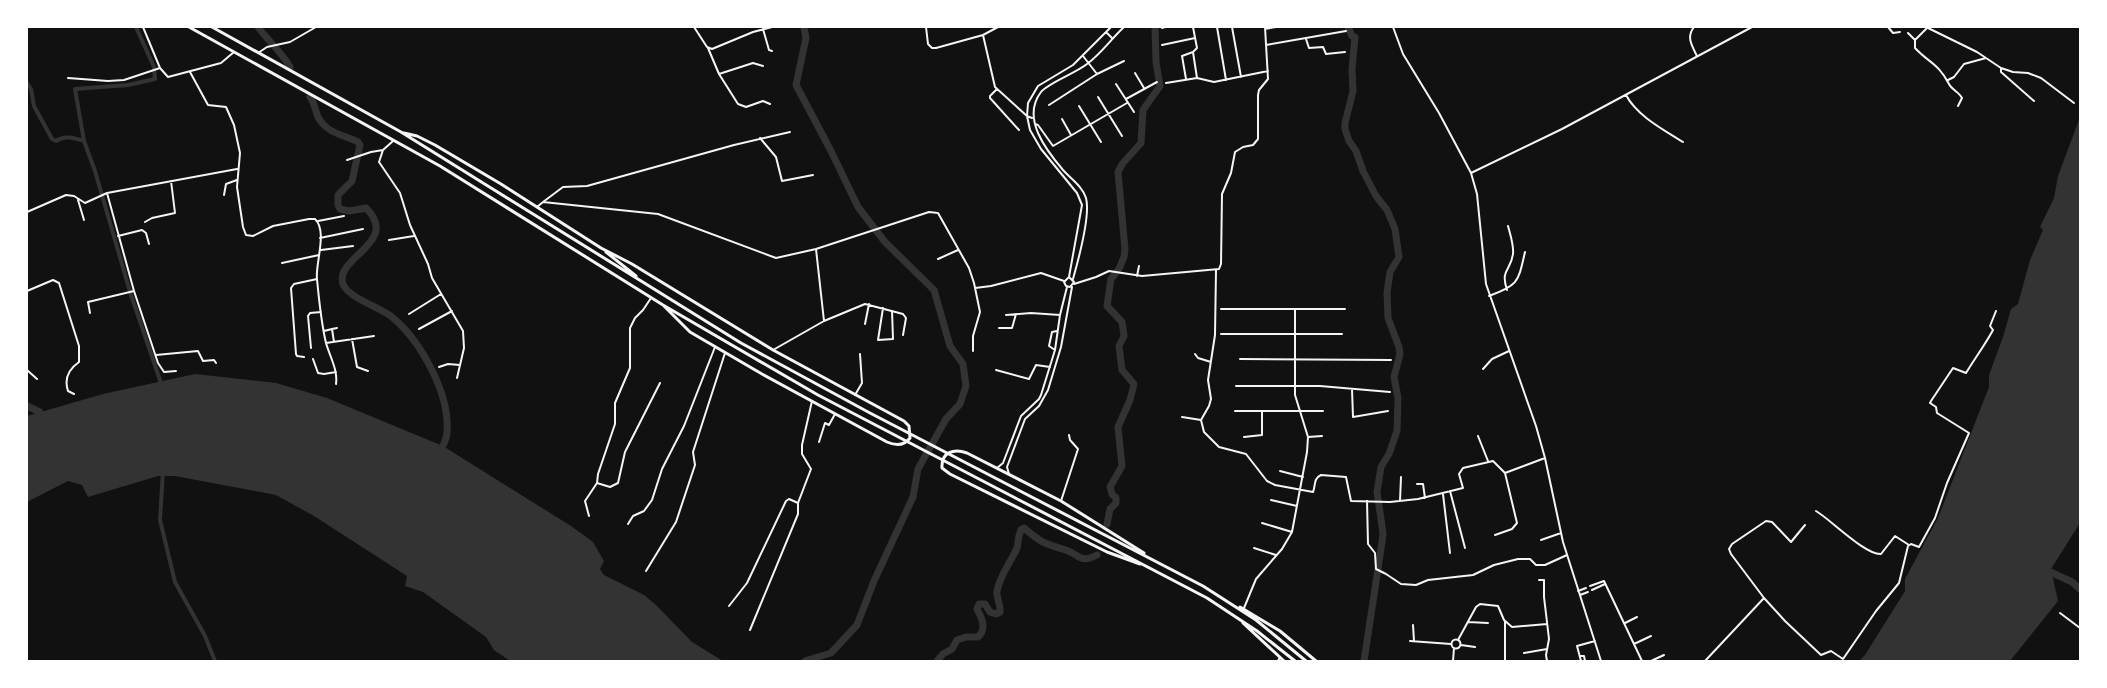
<svg xmlns="http://www.w3.org/2000/svg" width="2107" height="688" viewBox="0 0 2107 688" font-family="'Roboto Condensed',sans-serif">
<style>
.water{fill:#333}
.lines{fill:none;stroke-linecap:round;stroke-linejoin:round}
.canal{stroke:#333;stroke-width:4}
.river{stroke:#333;stroke-width:7}
.minor{stroke:#f5f5f5;stroke-width:2}
.primary{stroke:#f5f5f5;stroke-width:3}
</style>
<rect width="100%" height="100%" fill="#111"/>
<path class="water" d="M 2080,117 L 2080,523 L 2051,569 L 2058,601 L 2010,661 L 1859,661 L 1865,655 L 1905,591 L 1905,579 L 1938,518 L 1989,387 L 1989,375 L 2003,337 L 2011,309 L 2018,304 L 2030,260 L 2043,230 L 2040,227 L 2054,198 L 2058,176 Z
M 195,374 L 276,383 L 327,398 L 443,446 L 571,526 L 593,542 L 604,561 L 600,569 L 604,575 L 644,595 L 656,605 L 692,642 L 723,661 L 510,661 L 494,650 L 486,637 L 423,592 L 405,586 L 407,576 L 314,516 L 276,495 L 175,476 L 158,476 L 88,497 L 82,485 L 68,481 L 27,502 L 27,416 L 103,394 Z"/>
<g class="lines">
<path class="canal" d="M 136,27 L 154,67 L 155,79 L 128,85 L 75,89 L 84,141 L 95,171 L 130,292 L 162,386
M 27,83 L 31,89 L 34,106 L 52,139 L 56,141 C 65,135 74,138 84,141
M 163,471 L 160,520 L 175,582 L 205,636 L 215,661"/>
<path class="river" d="M 258,27 C 269,42 281,51 290,67
M 804,27 L 806,38 L 796,85 L 831,151 L 858,207 L 885,242 L 934,290 L 950,346 L 963,364 L 966,386 L 960,404 L 946,419 L 918,469 L 913,497 L 874,581 L 857,625 L 831,653 L 805,661
M 1348,27 L 1352,36 L 1355,37 L 1352,69 L 1353,91 L 1345,123 L 1345,129 L 1349,141 L 1356,151 L 1363,171 L 1376,196 L 1387,210 L 1395,229 L 1399,257 L 1390,272 L 1387,293 L 1388,318 L 1399,347 L 1400,354 L 1394,377 L 1398,398 L 1397,431 L 1389,454 L 1381,467 L 1377,492 L 1383,533 L 1382,542 L 1364,661
M 310,97 C 315,104 315,110 318,117 C 326,133 344,135 358,142 L 360,145 L 352,181 L 338,195 L 338,205 L 340,209 L 349,211 L 366,208 C 401,243 334,257 343,284 C 348,298 380,307 392,317 C 421,341 450,394 447,432 C 447,439 442,448 438,454
M 27,406 L 40,412 L 42,421
M 1107,524 L 1110,509 L 1116,503 L 1116,498 L 1112,494 L 1110,487 L 1122,466 L 1118,427 L 1130,400 L 1134,384 L 1122,370 L 1119,346 L 1124,336 L 1122,322 L 1107,306 L 1111,279 L 1119,269 L 1124,257 L 1125,249 L 1118,172 L 1123,163 L 1141,143 L 1143,110 L 1160,86 L 1156,62 L 1155,27
M 2044,569 L 2072,582 L 2080,589
M 937,661 L 943,654 L 952,649 L 957,640 L 966,637 L 978,637 C 987,629 982,618 977,609 L 979,604 L 985,604 L 990,612 L 996,614 L 1000,612 C 1001,604 996,598 997,591 C 1000,575 1011,562 1017,548 C 1019,541 1017,538 1021,530 L 1024,528 C 1043,544 1043,543 1066,550 C 1080,555 1080,564 1097,555"/>
<path class="minor" d="M 143,27 L 160,68 L 168,77 L 221,63 L 234,52
M 694,27 L 707,47 L 712,49 L 753,32 L 772,27
M 926,27 L 928,44 L 932,48 L 936,48 L 983,35 L 998,27
M 1217,27 L 1226,80
M 1232,27 L 1241,77
M 1393,27 L 1403,54 L 1439,113 L 1471,173 L 1477,194 L 1486,284 L 1536,426 L 1545,458 L 1563,542 L 1601,661
M 1694,27 C 1686,37 1692,46 1697,56
M 1888,27 L 1893,33 L 1900,32
M 1926,27 L 1977,52 L 2001,68 L 2013,72 L 2028,73 L 2041,78 L 2074,103
M 1162,28 L 1165,27
M 763,29 L 769,50 L 772,51
M 1265,29 L 1276,27
M 1106,32 L 1112,38
M 1908,33 L 1915,40 L 1927,28
M 983,35 L 995,87 L 1027,116 L 1032,118
M 1306,39 L 1309,48 L 1323,47 L 1326,54 L 1345,52
M 1915,40 L 1915,48 C 1929,63 1938,63 1949,84 C 1952,90 1959,92 1962,98 L 1958,106
M 1162,45 L 1195,38
M 1266,45 L 1346,31
M 708,48 L 719,74 L 738,104 L 746,107 L 763,101 L 770,104
M 1193,52 L 1197,78
M 258,53 L 267,47 L 290,42 L 316,27
M 1083,56 L 1097,74
M 2001,68 L 2001,72 L 2034,101
M 190,72 L 208,105 L 226,107 L 234,125 L 240,153 L 237,187 L 243,227 L 246,235 L 253,236 L 273,226 L 309,219 L 315,219 C 328,231 315,264 317,279 C 319,300 321,322 326,343 C 330,357 338,370 336,384
M 1135,73 L 1144,88
M 719,74 L 753,63 L 763,66
M 68,78 L 108,81 L 124,80 L 160,68
M 1186,79 L 1182,56 L 1193,52 L 1197,48 L 1193,27
M 1948,80 L 1954,77 L 1964,64 L 1986,58
M 1166,83 L 1197,78 L 1214,82 L 1268,71
M 1116,84 L 1134,112
M 997,89 L 990,96 L 990,98 L 1019,130
M 1626,95 C 1637,116 1664,130 1683,142
M 1098,97 L 1122,136
M 1126,99 L 1157,82
M 1049,105 L 1097,74 L 1124,61
M 1079,106 L 1101,142
M 1062,119 L 1071,135
M 1035,124 L 1038,125 L 1053,146 L 1127,103
M 760,138 L 776,157 L 782,181 L 813,175
M 393,141 L 383,150 L 379,162 L 400,193 L 410,225 L 428,264 L 432,278 L 463,331 L 464,348 L 457,378
M 347,160 L 371,152 L 383,150
M 1471,173 L 1562,129 L 1752,27
M 107,193 L 134,291 L 158,363 L 164,372 L 176,371
M 224,195 L 226,184 L 237,180
M 78,200 L 84,220
M 543,202 L 563,187 L 587,186 L 734,145 L 790,132
M 537,207 L 543,202 L 658,214 L 776,258 L 816,249 L 929,212 L 938,213 L 969,268 L 974,283 L 980,312 L 973,336 L 973,351
M 27,212 L 66,195 L 74,196 L 85,203 L 107,193 L 237,169
M 318,221 L 344,216
M 145,222 L 152,218 L 175,213 L 171,181
M 118,236 L 142,230 L 146,233 L 149,244
M 320,238 L 363,229
M 389,240 L 414,236
M 816,249 L 824,321
M 321,250 L 353,246
M 938,259 L 958,250
M 282,263 L 319,255
M 1216,270 L 1215,335 L 1208,380 L 1211,399 L 1209,406 L 1201,420 L 1204,432 L 1219,447 L 1246,454 L 1267,481 L 1275,485 L 1313,492 C 1316,485 1313,479 1321,475 L 1346,477 L 1351,501 L 1390,502 L 1418,499 L 1463,488 L 1459,474 L 1463,468 L 1493,461 L 1505,473 L 1545,458
M 1137,276 L 1139,266
M 1069,277 L 1074,282 L 1070,287 L 1066,286 L 1064,282 L 1069,277 L 1082,205 L 1077,193 L 1041,149 L 1030,130 L 1027,116 L 1028,103 L 1038,86 L 1073,65 L 1111,27
M 1073,279 C 1078,261 1091,216 1086,198 C 1083,187 1071,179 1063,170 C 1046,150 1021,118 1041,92 C 1048,83 1076,73 1087,64 C 1101,54 1111,39 1124,27
M 1074,284 L 1096,277 L 1109,271 L 1142,276 L 1219,269 L 1221,264 L 1222,194 L 1231,173 L 1235,152 L 1243,147 L 1253,145 L 1258,139 L 1258,95 L 1259,90 L 1268,79 L 1265,27
M 975,288 L 991,286 L 1041,273 L 1064,281
M 1507,290 C 1500,269 1511,271 1513,254 C 1514,245 1510,234 1508,226
M 27,291 L 53,280 L 59,283 L 79,346 L 79,362 C 69,369 64,379 68,391 L 74,394
M 1489,296 C 1519,285 1518,282 1525,252
M 883,308 L 878,340 L 893,339 L 892,311
M 1221,309 L 1345,309
M 90,313 L 88,302 L 134,291
M 409,314 L 441,294
M 1006,315 L 1031,313 L 1060,315
M 865,324 L 869,304
M 999,328 L 1012,328 L 1016,314
M 419,329 L 452,311
M 324,331 L 332,329
M 1221,334 L 1342,334
M 352,339 L 357,367 L 368,371
M 334,342 L 332,329 L 337,328
M 326,343 L 374,336
M 311,348 L 308,316 L 310,313 L 321,312
M 773,350 L 824,321 L 865,304 L 903,314 L 906,318 L 903,335
M 1055,350 L 1049,346 L 1052,332 L 1057,331
M 1195,354 L 1198,358 L 1211,362
M 156,355 L 198,351 L 203,361 L 214,360 L 216,363
M 304,357 L 297,356 L 296,354 L 291,288 L 294,284 L 317,279
M 313,359 L 318,373 L 324,374 L 336,372
M 1240,359 L 1391,360
M 439,367 L 448,364 L 460,365
M 1483,369 L 1492,359 L 1509,351
M 27,370 L 37,379
M 996,370 L 1029,379 L 1036,365 L 1050,367
M 1236,386 L 1320,386 L 1390,392
M 1352,389 L 1353,417 L 1388,411
M 855,395 L 862,383 L 860,354
M 1235,411 L 1323,411
M 1182,417 L 1201,420
M 1478,436 L 1488,461
M 1244,437 L 1262,435 L 1262,411
M 1308,437 L 1322,436
M 819,442 L 825,423 L 829,425 L 835,414
M 997,468 L 1003,463 L 1021,416 L 1039,399 L 1041,395 L 1055,350 L 1060,315 L 1067,287
M 1280,471 L 1303,477
M 1009,474 L 1007,467 L 1025,419 L 1039,406 L 1048,390 L 1061,347 L 1072,287
M 597,483 L 610,487 L 618,483 L 625,452 L 660,383
M 1417,484 L 1423,484 L 1425,498
M 1450,491 L 1465,548
M 1443,494 L 1450,553
M 1271,500 L 1297,506
M 1061,501 L 1078,449 L 1070,440 L 1069,435
M 1367,501 L 1368,544 L 1375,553 L 1376,569 L 1386,574 L 1401,584 L 1416,585 L 1428,580 L 1473,575 L 1494,565 L 1518,559 L 1530,559 L 1536,565 L 1545,565 L 1567,555
M 1400,501 L 1401,477
M 1816,511 C 1830,519 1865,555 1881,554 L 1895,536 L 1909,545
M 589,516 L 585,501 L 597,483 L 598,474 L 615,424 L 615,403 L 630,368 L 630,328 L 635,318 L 643,310 L 651,298
M 1262,523 L 1292,532
M 628,524 L 633,516 L 644,511 L 652,500 L 662,469 L 684,426 L 715,347
M 1805,525 L 1791,542 L 1772,522 L 1766,521 L 1732,544 L 1729,549 L 1731,554 L 1764,598 L 1785,621 L 1821,655 L 1831,651 L 1843,659 L 1876,611 L 1899,583 L 1908,546 L 1911,544 L 1919,547 L 1935,518 L 1947,483 L 1969,433 L 1937,413 L 1936,407 L 1930,403 L 1931,401 L 1953,368 L 1966,373 C 1975,358 1985,345 1993,330 L 1990,326 L 1996,311
M 1495,535 L 1512,529 L 1517,523 L 1505,473
M 1541,540 L 1561,533
M 1254,548 L 1276,555
M 646,571 L 676,522 L 695,465 L 693,452 L 725,353
M 1539,580 L 1544,580 L 1544,597 L 1549,639 L 1546,655 L 1547,661
M 1590,586 L 1604,581 L 1642,661
M 1592,590 L 1605,584
M 1578,591 L 1586,588
M 1580,595 L 1588,592
M 729,606 L 747,583 L 786,501 L 789,499 L 798,503
M 1244,608 L 1256,579 L 1282,549 L 1292,532 L 1307,452 L 1308,437 L 1295,395 L 1295,309
M 2060,613 L 2080,628
M 1468,622 L 1488,623
M 1625,623 L 1637,617
M 1413,625 L 1414,641
M 750,630 L 798,514 L 798,503 L 811,469 L 802,454 L 802,445 L 812,401
M1451.5 644a4.5 4.5 0 1 1 9 0a4.5 4.5 0 1 1-9 0Z
M 1458,640 L 1476,607 L 1480,604 L 1498,606 L 1504,620 L 1512,627 L 1547,624
M 1410,641 L 1451,644
M 1634,644 L 1651,636
M 1461,645 L 1475,647
M 1524,653 L 1547,649
M 1580,656 L 1584,656 L 1585,661
M 1278,661 L 1280,657
M 1453,661 L 1454,648
M 1505,661 L 1505,622
M 1581,661 L 1577,646 L 1595,641
M 1651,661 L 1664,655
M 1705,661 L 1764,598"/>
<path class="primary" d="M 189,27 L 440,166 L 663,305 L 818,395 L 1207,598 L 1257,631 L 1295,661
M 212,27 L 401,132 L 741,343 L 870,413 L 1203,586 L 1256,620 L 1306,661
M 404,133 L 417,136 L 435,145 L 501,184 L 601,248 L 632,264 L 773,350 L 904,421 L 909,426 L 910,438 C 904,446 896,446 887,442 L 762,374 L 690,332 L 664,306
M 606,252 L 636,276
M 1140,564 L 1107,552 L 950,474 L 942,468 C 941,452 954,448 967,453 L 1061,501 L 1144,553
M 1240,607 L 1280,631 L 1316,661
M 1243,623 L 1284,661"/>
</g>
<rect width="2107" height="688" fill="none" stroke="#ffffff" stroke-width="56"/>
</svg>
